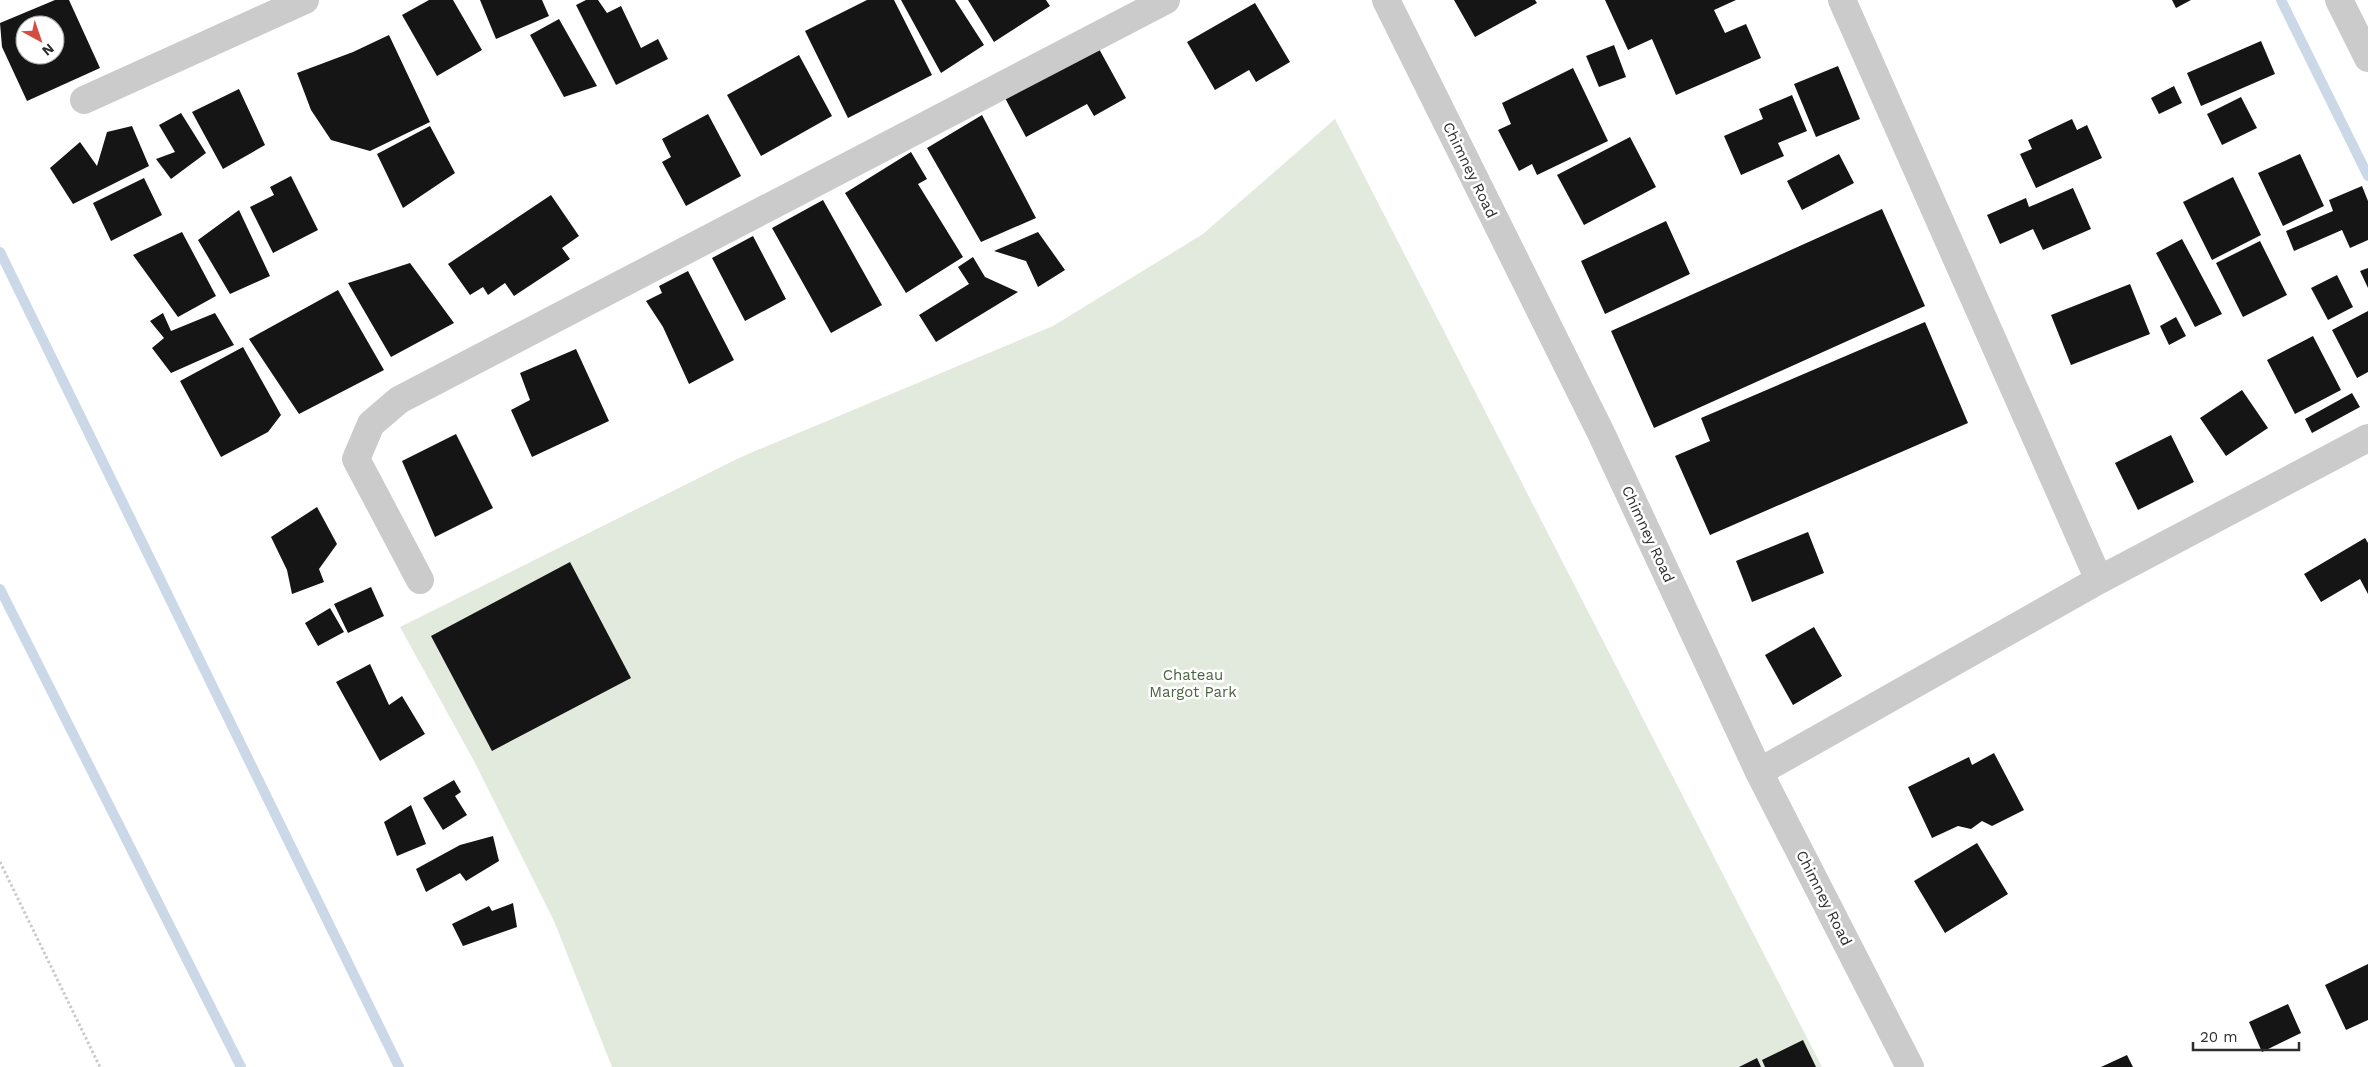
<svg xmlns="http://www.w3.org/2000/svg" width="2368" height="1067" viewBox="0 0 2368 1067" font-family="'Work Sans',sans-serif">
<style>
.green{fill:#e2eadd}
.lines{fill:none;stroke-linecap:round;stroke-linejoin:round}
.stream{stroke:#cbd8e8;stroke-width:10}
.building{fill:#151515;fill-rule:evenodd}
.path{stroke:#cbcbcb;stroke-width:3;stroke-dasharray:2.5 2.5;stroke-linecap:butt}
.street{stroke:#cbcbcb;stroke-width:28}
.labels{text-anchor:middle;stroke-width:5;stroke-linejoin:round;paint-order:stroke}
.street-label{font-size:15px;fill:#2e2e2e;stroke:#fff}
.park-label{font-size:15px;fill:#4b6540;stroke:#fff}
</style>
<rect width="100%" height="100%" fill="#fff"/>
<path class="green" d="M 1335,119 L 1822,1067 L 612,1067 L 554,921 L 474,761 L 400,627 L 741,457 L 1053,326 L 1203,234 Z"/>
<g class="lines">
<path class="stream" d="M 2281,0 L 2368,176
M 0,252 L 399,1067
M 0,589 L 241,1067"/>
</g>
<path class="building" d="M 55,0 L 69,0 L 100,68 L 27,101 L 2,47 L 0,23 ZM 25,25 L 55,25 L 55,55 L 25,55 Z
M 429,0 L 453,0 L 482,50 L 437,76 L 402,15 Z
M 480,0 L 542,0 L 549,16 L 496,39 Z
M 586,0 L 598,0 L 607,13 L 621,6 L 641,48 L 658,39 L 668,59 L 616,85 L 576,5 Z
M 867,0 L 894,0 L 932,75 L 848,118 L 805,31 Z
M 901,0 L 955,0 L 984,45 L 941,73 Z
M 968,0 L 1046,0 L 1050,6 L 994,42 Z
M 1454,0 L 1535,0 L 1537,3 L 1475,37 Z
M 1605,0 L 1736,0 L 1714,10 L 1725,33 L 1746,24 L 1761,58 L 1676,95 L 1652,39 L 1628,50 Z
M 2172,0 L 2191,0 L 2176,8 Z
M 1255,3 L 1290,62 L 1256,82 L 1249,70 L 1215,90 L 1187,42 Z
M 559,19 L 597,86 L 564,97 L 530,35 Z
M 389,35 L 430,122 L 370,151 L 331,140 L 311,110 L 297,73 L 353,52 Z
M 2261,41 L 2275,74 L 2201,106 L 2187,73 Z
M 1614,45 L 1626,77 L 1599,87 L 1586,56 Z
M 1098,47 L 1126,98 L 1094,116 L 1087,104 L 1026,137 L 1005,98 Z
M 799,55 L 832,116 L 761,156 L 727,95 Z
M 1838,66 L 1860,119 L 1816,137 L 1794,84 Z
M 1573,68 L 1608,141 L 1537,175 L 1532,164 L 1519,171 L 1498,130 L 1511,124 L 1502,103 Z
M 2174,86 L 2182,103 L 2159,114 L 2151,98 Z
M 239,89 L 265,145 L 223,169 L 192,112 Z
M 1792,95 L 1807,131 L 1778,143 L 1784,156 L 1741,175 L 1724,136 L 1763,119 L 1759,109 Z
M 2241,97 L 2257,128 L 2222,145 L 2207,114 Z
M 181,113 L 206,153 L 171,179 L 156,159 L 175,152 L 159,125 Z
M 708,114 L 741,176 L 686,206 L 662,162 L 671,157 L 662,139 Z
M 982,115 L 1036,218 L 981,242 L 927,148 Z
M 2072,119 L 2077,130 L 2087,125 L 2102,158 L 2036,188 L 2020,154 L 2032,149 L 2028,140 Z
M 132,126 L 149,166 L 73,204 L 50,168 L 80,142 L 97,166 L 107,132 Z
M 430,126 L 455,173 L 403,208 L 377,154 Z
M 1630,137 L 1656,187 L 1584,225 L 1557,175 Z
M 911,152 L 927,179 L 918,184 L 963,257 L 906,293 L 845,193 Z
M 1839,154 L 1854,183 L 1802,210 L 1787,181 Z
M 2300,154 L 2324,206 L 2283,226 L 2258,173 Z
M 291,176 L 318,230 L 273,253 L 250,207 L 274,195 L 270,187 Z
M 2233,177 L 2261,235 L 2212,260 L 2183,202 Z
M 144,178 L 162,215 L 111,241 L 93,203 Z
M 2362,186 L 2368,201 L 2368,240 L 2350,248 L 2342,230 L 2294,251 L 2286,231 L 2333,211 L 2329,200 Z
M 2073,188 L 2091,229 L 2043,250 L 2033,229 L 2000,244 L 1987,215 L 2026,198 L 2029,207 Z
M 551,195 L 579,236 L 562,248 L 570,259 L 514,296 L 505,283 L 488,295 L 483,287 L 470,295 L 448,264 Z
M 823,200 L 882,305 L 831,333 L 772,228 Z
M 1882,209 L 1925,306 L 1654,428 L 1611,331 Z
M 239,210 L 270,276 L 230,294 L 198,240 Z
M 1666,221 L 1690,274 L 1605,314 L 1581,261 Z
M 182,232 L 216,296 L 178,317 L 133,255 Z
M 1038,232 L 1065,270 L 1038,287 L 1026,261 L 994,251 Z
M 753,236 L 786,299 L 745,321 L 712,258 Z
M 2182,239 L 2222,314 L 2195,327 L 2156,253 Z
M 2260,241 L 2287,295 L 2243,317 L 2216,263 Z
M 973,257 L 985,277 L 1018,292 L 936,342 L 919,315 L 969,284 L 958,267 Z
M 410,263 L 454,323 L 391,357 L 348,283 Z
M 2368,268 L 2368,288 L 2360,271 Z
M 688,271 L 734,360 L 689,384 L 663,327 L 646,301 L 662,293 L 659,286 Z
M 2337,275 L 2353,307 L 2328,320 L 2311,288 Z
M 2130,284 L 2150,334 L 2071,365 L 2051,315 Z
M 338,290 L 384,370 L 299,414 L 249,339 Z
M 2368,311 L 2368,372 L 2357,378 L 2332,330 Z
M 163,313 L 171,331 L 215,313 L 234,345 L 171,373 L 152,348 L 164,338 L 150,321 Z
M 2176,317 L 2186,336 L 2169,345 L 2160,326 Z
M 1925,322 L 1968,423 L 1710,535 L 1675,456 L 1710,441 L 1701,418 Z
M 2313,336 L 2341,390 L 2295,414 L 2267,360 Z
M 243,347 L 281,415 L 268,432 L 221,457 L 180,381 Z
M 576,349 L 609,421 L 532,457 L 511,410 L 530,400 L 520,373 Z
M 2242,390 L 2268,428 L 2226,456 L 2200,418 Z
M 2352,393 L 2360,407 L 2312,433 L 2305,419 Z
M 456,434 L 493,508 L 435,537 L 402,461 Z
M 2171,435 L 2194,482 L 2138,510 L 2115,463 Z
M 317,507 L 337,544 L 319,569 L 324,582 L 292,594 L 287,570 L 271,537 Z
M 1808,532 L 1824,573 L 1752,602 L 1736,561 Z
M 2365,538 L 2368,543 L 2368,594 L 2360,579 L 2321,602 L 2304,574 Z
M 570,562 L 631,678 L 492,751 L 431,636 Z
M 371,587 L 384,616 L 348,633 L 334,604 Z
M 330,608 L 344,632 L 318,646 L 305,623 Z
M 1814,627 L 1842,676 L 1793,705 L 1765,655 Z
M 370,664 L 389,705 L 402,696 L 425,734 L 380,761 L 336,682 Z
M 1994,753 L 2024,810 L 1992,826 L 1982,821 L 1971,829 L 1958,826 L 1932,838 L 1908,787 L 1969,757 L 1972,765 Z
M 454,780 L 461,792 L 455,796 L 467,815 L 443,830 L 423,798 Z
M 411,805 L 426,844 L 397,856 L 384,822 Z
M 493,836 L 499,861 L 466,881 L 460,873 L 426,892 L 416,869 L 460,845 Z
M 1977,843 L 2008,894 L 1945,933 L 1914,881 Z
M 513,903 L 517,927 L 463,946 L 452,924 L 489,906 L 492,911 Z
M 2368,964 L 2368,1020 L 2346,1030 L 2325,985 Z
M 2288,1004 L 2301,1033 L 2262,1052 L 2249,1022 Z
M 1803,1040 L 1816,1067 L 1765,1067 L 1762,1060 Z
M 2127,1055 L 2133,1067 L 2101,1067 Z
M 1757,1058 L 1761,1067 L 1739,1067 Z"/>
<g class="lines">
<path class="path" d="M 0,862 L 100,1067"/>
<path class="street" d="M 1386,0 L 1601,433 L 1759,772 L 1910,1067
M 1842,0 L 2099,580
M 2339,0 L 2368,58
M 84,100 L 305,0
M 420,580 L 356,459 L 371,424 L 399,400 L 1166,0
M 1759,772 L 2099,580 L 2368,438"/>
</g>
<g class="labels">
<g class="street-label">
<text transform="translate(1470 170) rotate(64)" y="5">Chimney Road</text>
<text transform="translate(1648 534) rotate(65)" y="5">Chimney Road</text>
<text transform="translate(1824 898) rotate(63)" y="5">Chimney Road</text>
</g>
<g class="park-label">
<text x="1193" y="680">Chateau<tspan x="1193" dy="17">Margot Park</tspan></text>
</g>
</g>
<g transform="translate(40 40) rotate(140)"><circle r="24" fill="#ffffff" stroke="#ababab"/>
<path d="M0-4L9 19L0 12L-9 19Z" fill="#d34e41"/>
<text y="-8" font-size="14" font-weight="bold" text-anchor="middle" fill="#2e2e2e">N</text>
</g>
<path d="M2193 1042v8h106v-8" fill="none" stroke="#2e2e2e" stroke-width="2.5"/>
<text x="2200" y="1042" font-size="15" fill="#2e2e2e" stroke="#ffffff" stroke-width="4" paint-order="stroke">20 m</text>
</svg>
